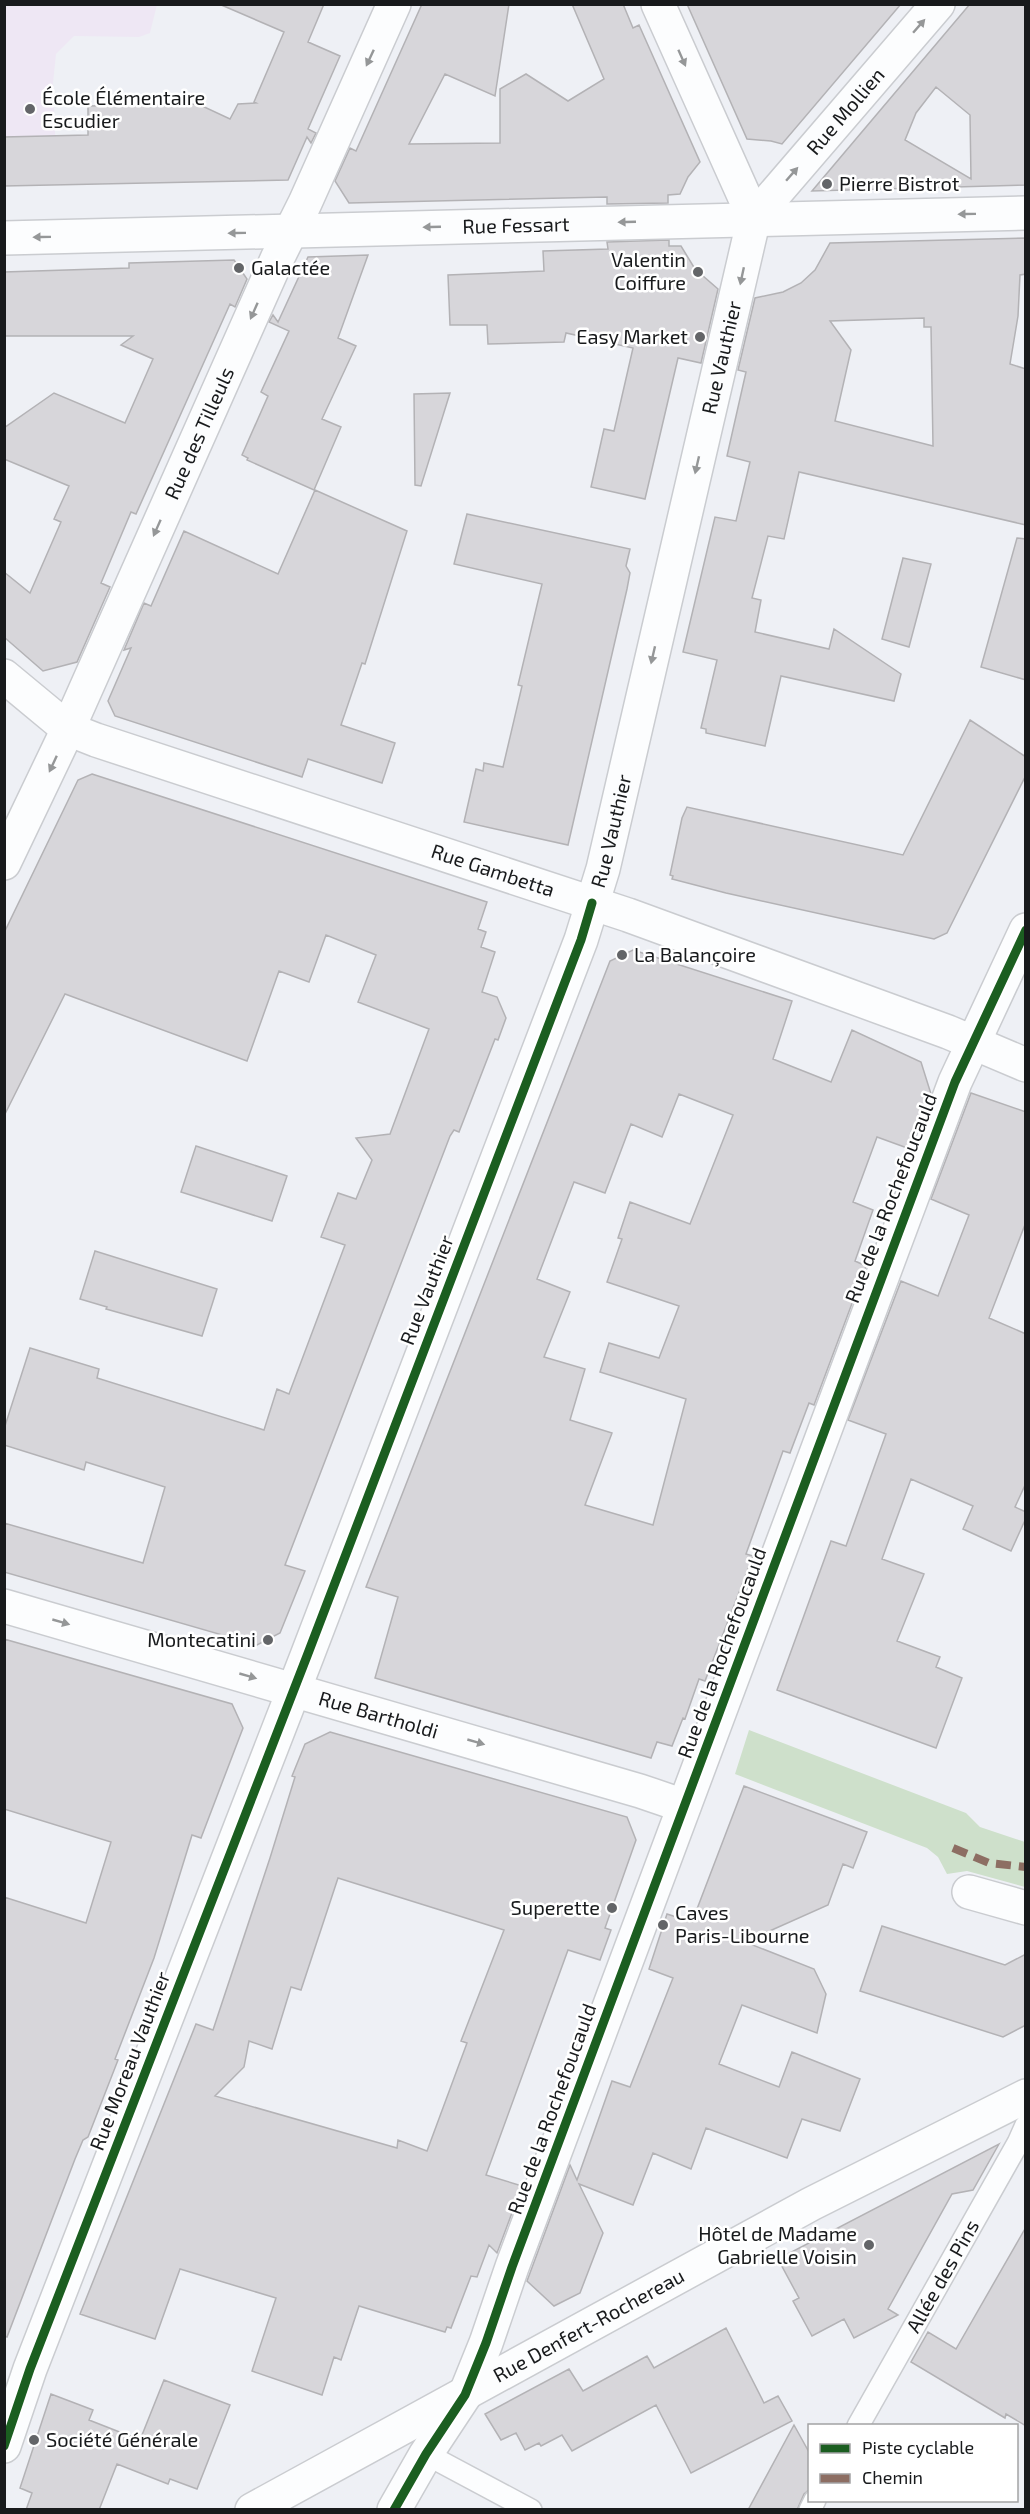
<svg xmlns="http://www.w3.org/2000/svg" width="1030" height="2514" viewBox="0 0 1030 2514" font-family="'Exo 2',sans-serif">
<style>
.education{fill:#eee7f4}
.park{fill:#cee0cb}
.building{fill:#d7d6da;stroke:#b3b2b5;stroke-width:1.5;fill-rule:evenodd}
.lines{fill:none;stroke-linecap:round;stroke-linejoin:round}
.lane-casing{stroke:#caccd0;stroke-width:24}
.street-casing{stroke:#caccd0;stroke-width:36}
.lane{stroke:#fcfdfe;stroke-width:21}
.street{stroke:#fcfdfe;stroke-width:33}
.quiet{stroke:#8d6e63;stroke-width:8;stroke-dasharray:15 8;stroke-linecap:butt}
.cycleway-casing{stroke:#fff;stroke-width:13}
.cycleway{stroke:#1b5e20;stroke-width:9}
.oneway{fill:#959798}
.poi-dot{fill:#636568;stroke:#fff;stroke-width:2}
.labels{text-anchor:middle;stroke-width:5;stroke-linejoin:round;paint-order:stroke}
.poi-label{font-size:20px;fill:#181a1c;stroke:#fff;text-anchor:start}
.street-label{font-size:20px;fill:#181a1c;stroke:#fff}
</style>
<rect width="100%" height="100%" fill="#eef0f5"/>
<path class="education" d="M 4,5 L 157,5 L 150,33 L 139,37 L 74,36 L 56,54 L 53,83 L 57,184 L 5,186 Z"/>
<path class="park" d="M 749,1730 L 966,1813 L 980,1827 L 1025,1842 L 1025,1887 L 967,1871 L 947,1874 L 938,1857 L 927,1848 L 735,1774 Z"/>
<path class="building" d="M 219,4 L 324,4 L 308,42 L 340,56 L 308,129 L 316,133 L 311,143 L 307,137 L 288,180 L 4,186 L 4,137 L 88,135 L 88,106 L 198,104 L 230,119 L 238,104 L 256,103 L 254,102 L 284,32 Z
M 422,4 L 509,4 L 495,96 L 445,74 L 409,144 L 500,143 L 500,89 L 526,74 L 568,101 L 604,79 L 572,4 L 623,4 L 633,28 L 639,25 L 700,162 L 688,177 L 680,194 L 668,195 L 668,203 L 607,204 L 607,197 L 349,203 L 335,181 L 350,148 L 356,151 Z
M 687,4 L 901,4 L 782,144 L 771,141 L 747,139 Z
M 970,4 L 1026,4 L 1026,185 L 812,191 ZM 936,87 L 970,115 L 971,179 L 905,140 L 916,113 Z
M 1026,238 L 1026,274 L 1020,275 L 1018,316 L 1010,364 L 1026,369 L 1026,525 L 799,472 L 784,539 L 768,536 L 752,598 L 761,600 L 755,632 L 829,649 L 834,629 L 901,674 L 894,701 L 781,676 L 765,746 L 706,733 L 706,729 L 701,728 L 717,660 L 683,652 L 715,517 L 736,521 L 750,462 L 727,456 L 746,372 L 738,370 L 755,298 L 783,292 L 801,283 L 815,270 L 830,243 ZM 924,318 L 924,327 L 931,327 L 933,446 L 835,421 L 851,350 L 830,321 Z
M 669,240 L 669,246 L 681,246 L 695,269 L 718,289 L 701,363 L 678,358 L 645,499 L 591,487 L 604,429 L 614,431 L 633,348 L 566,333 L 564,342 L 488,344 L 487,325 L 450,325 L 448,275 L 544,271 L 543,251 L 608,249 L 607,242 Z
M 368,255 L 338,338 L 356,346 L 322,419 L 341,427 L 314,490 L 247,460 L 248,458 L 242,455 L 268,396 L 261,392 L 289,331 L 269,322 L 273,315 L 278,322 L 308,257 Z
M 234,260 L 247,279 L 235,307 L 230,304 L 136,514 L 131,512 L 101,583 L 110,587 L 77,662 L 43,671 L 4,637 L 4,572 L 30,593 L 61,522 L 54,519 L 69,486 L 4,459 L 4,428 L 54,393 L 125,423 L 153,359 L 121,345 L 133,336 L 4,336 L 4,272 L 129,268 L 129,263 Z
M 450,393 L 421,486 L 415,485 L 414,394 Z
M 315,490 L 407,531 L 365,664 L 362,663 L 341,725 L 395,743 L 382,783 L 308,759 L 302,777 L 115,716 L 108,701 L 131,648 L 124,650 L 144,603 L 151,606 L 184,531 L 278,574 Z
M 467,514 L 630,549 L 626,566 L 630,573 L 627,589 L 568,845 L 464,822 L 476,769 L 483,771 L 484,763 L 503,767 L 522,686 L 518,685 L 542,584 L 454,564 Z
M 1017,538 L 1026,539 L 1026,680 L 981,667 Z
M 903,558 L 931,564 L 909,647 L 882,639 Z
M 970,720 L 1026,757 L 1026,775 L 947,933 L 934,939 L 726,893 L 672,879 L 673,876 L 670,875 L 682,818 L 687,807 L 903,855 Z
M 92,774 L 487,902 L 478,929 L 486,932 L 481,947 L 495,952 L 482,992 L 497,997 L 506,1018 L 498,1040 L 495,1039 L 459,1132 L 454,1130 L 450,1136 L 285,1565 L 305,1571 L 280,1633 L 257,1645 L 4,1572 L 4,1523 L 143,1563 L 165,1487 L 86,1462 L 84,1470 L 4,1445 L 4,1429 L 30,1348 L 99,1369 L 97,1378 L 264,1430 L 277,1389 L 289,1394 L 345,1245 L 321,1237 L 338,1193 L 356,1199 L 372,1160 L 356,1138 L 390,1134 L 429,1029 L 358,1002 L 376,955 L 326,935 L 309,982 L 279,971 L 247,1061 L 65,994 L 4,1116 L 4,933 L 78,780 Z
M 633,950 L 792,1001 L 773,1059 L 831,1082 L 852,1030 L 921,1062 L 931,1094 L 910,1149 L 877,1137 L 853,1202 L 873,1210 L 855,1261 L 866,1266 L 814,1405 L 809,1403 L 790,1453 L 783,1451 L 746,1554 L 753,1556 L 705,1681 L 699,1679 L 685,1719 L 683,1718 L 672,1746 L 657,1742 L 651,1758 L 375,1678 L 398,1597 L 366,1587 L 610,961 ZM 679,1094 L 733,1115 L 690,1224 L 630,1202 L 618,1238 L 622,1239 L 607,1282 L 679,1306 L 659,1358 L 609,1343 L 600,1372 L 686,1399 L 653,1525 L 585,1505 L 612,1433 L 570,1420 L 585,1369 L 544,1357 L 570,1292 L 537,1279 L 574,1182 L 605,1193 L 631,1124 L 662,1137 Z
M 971,1093 L 1026,1112 L 1026,1222 L 989,1318 L 1026,1334 L 1026,1483 L 1015,1507 L 1026,1512 L 1026,1518 L 1011,1551 L 963,1529 L 973,1506 L 911,1479 L 882,1559 L 924,1574 L 897,1641 L 940,1657 L 936,1667 L 962,1678 L 936,1748 L 777,1690 L 831,1541 L 846,1546 L 886,1434 L 848,1420 L 901,1281 L 938,1296 L 969,1215 L 931,1199 Z
M 196,1146 L 287,1176 L 272,1221 L 181,1192 Z
M 95,1251 L 217,1289 L 202,1336 L 106,1309 L 107,1307 L 80,1299 Z
M 4,1639 L 232,1704 L 243,1728 L 201,1838 L 192,1835 L 154,1958 L 115,2059 L 118,2060 L 88,2137 L 83,2140 L 75,2159 L 7,2337 L 4,2336 L 4,1897 L 86,1923 L 111,1842 L 4,1809 Z
M 330,1732 L 627,1817 L 636,1840 L 605,1928 L 611,1930 L 600,1960 L 568,1950 L 486,2175 L 522,2186 L 497,2253 L 489,2245 L 477,2277 L 471,2276 L 451,2328 L 447,2327 L 445,2332 L 359,2306 L 341,2360 L 334,2357 L 322,2395 L 252,2371 L 276,2298 L 180,2269 L 155,2339 L 80,2314 L 196,2024 L 213,2030 L 270,1858 L 295,1777 L 292,1776 L 305,1744 ZM 338,1878 L 504,1930 L 461,2041 L 467,2043 L 427,2151 L 398,2140 L 397,2148 L 215,2096 L 244,2067 L 249,2041 L 272,2049 L 291,1987 L 301,1990 Z
M 744,1786 L 867,1832 L 853,1868 L 843,1864 L 828,1905 L 745,1942 L 814,1969 L 826,1994 L 817,2033 L 742,2005 L 719,2064 L 779,2087 L 792,2052 L 860,2079 L 840,2131 L 802,2119 L 787,2158 L 706,2128 L 691,2169 L 653,2153 L 633,2205 L 579,2184 L 603,2233 L 580,2293 L 554,2306 L 527,2281 L 530,2273 L 570,2165 L 577,2180 L 612,2081 L 630,2087 L 673,1978 L 649,1969 L 667,1914 L 692,1922 Z
M 882,1926 L 1005,1965 L 1026,1954 L 1026,2025 L 1003,2037 L 860,1991 Z
M 999,2144 L 973,2190 L 952,2194 L 888,2309 L 898,2315 L 854,2338 L 844,2319 L 812,2336 L 793,2301 L 799,2298 L 778,2259 Z
M 1026,2227 L 1026,2426 L 1006,2414 L 1005,2418 L 911,2362 L 928,2332 L 956,2349 Z
M 726,2328 L 764,2403 L 778,2396 L 792,2421 L 691,2473 L 656,2405 L 572,2451 L 562,2435 L 541,2446 L 539,2443 L 525,2450 L 516,2433 L 501,2440 L 485,2414 L 569,2369 L 583,2391 L 647,2356 L 654,2368 Z
M 164,2380 L 230,2405 L 197,2489 L 170,2479 L 168,2484 L 117,2464 L 99,2510 L 26,2510 L 32,2493 L 20,2488 L 51,2394 L 93,2410 L 89,2420 L 140,2440 Z
M 794,2425 L 810,2454 L 810,2489 L 804,2494 L 797,2510 L 748,2510 Z"/>
<g class="lines">
<g class="lane-casing">
<g id="lane">
<path id="s1" d="M 858,2426 L 1018,2143 L 1026,2125"/>
<path d="M 426,2454 L 531,2510"/>
<path d="M 810,2510 L 815,2500"/>
</g>
</g>
<g class="street-casing">
<g id="street">
<path d="M 658,4 L 754,218"/>
<path id="s2" d="M 4,238 L 1026,213"/>
<path id="s3" d="M 4,676 L 68,729 L 96,740 L 628,915 L 948,1032 L 1026,1065"/>
<path id="s4" d="M 4,863 L 68,729 L 277,259 L 305,203 L 394,4"/>
<path id="s5" d="M 4,1606 L 640,1791 L 684,1806"/>
<path d="M 969,1892 L 1026,1908"/>
<path id="s6" d="M 4,2446 L 30,2369 L 307,1656 L 581,940 L 603,869 L 754,218 L 938,4"/>
<path id="s7" d="M 252,2510 L 811,2204 L 1026,2096"/>
<path d="M 394,2510 L 426,2454 L 465,2395 L 486,2343 L 512,2267 L 955,1082 L 1026,930"/>
</g>
</g>
<use href="#lane" class="lane"/>
<use href="#street" class="street"/>
<path class="quiet" d="M 953,1848 L 989,1863 L 1026,1867"/>
<g class="cycleway-casing">
<path id="cycleway" d="M 4,2446 L 30,2369 L 307,1656 L 581,940 L 592,903
M 394,2510 L 426,2454 L 465,2395 L 486,2343 L 512,2267 L 955,1082 L 1026,930"/>
</g>
<use href="#cycleway" class="cycleway"/>
</g>
<defs><path id="oneway-solid" d="M-6-.8H1V-3.2L6.5 0L1 3.2V.8H-6Z" transform="scale(1.5)"/></defs>
<g class="oneway">
<use href="#oneway-solid" transform="translate(919 26) rotate(-49)"/>
<use href="#oneway-solid" transform="translate(370 58) rotate(115)"/>
<use href="#oneway-solid" transform="translate(682 58) rotate(66)"/>
<use href="#oneway-solid" transform="translate(792 174) rotate(-49)"/>
<use href="#oneway-solid" transform="translate(967 214) rotate(179)"/>
<use href="#oneway-solid" transform="translate(627 222) rotate(178)"/>
<use href="#oneway-solid" transform="translate(432 227) rotate(178)"/>
<use href="#oneway-solid" transform="translate(237 233) rotate(179)"/>
<use href="#oneway-solid" transform="translate(42 237) rotate(179)"/>
<use href="#oneway-solid" transform="translate(742 276) rotate(102)"/>
<use href="#oneway-solid" transform="translate(254 311) rotate(114)"/>
<use href="#oneway-solid" transform="translate(697 465) rotate(103)"/>
<use href="#oneway-solid" transform="translate(157 528) rotate(114)"/>
<use href="#oneway-solid" transform="translate(653 655) rotate(103)"/>
<use href="#oneway-solid" transform="translate(53 764) rotate(115)"/>
<use href="#oneway-solid" transform="translate(61 1622) rotate(16)"/>
<use href="#oneway-solid" transform="translate(248 1676) rotate(16)"/>
<use href="#oneway-solid" transform="translate(476 1742) rotate(16)"/>
</g>
<g class="poi-dot">
<circle cx="30" cy="109" r="6"/>
<circle cx="827" cy="184" r="6"/>
<circle cx="239" cy="268" r="6"/>
<circle cx="698" cy="272" r="6"/>
<circle cx="700" cy="337" r="6"/>
<circle cx="622" cy="955" r="6"/>
<circle cx="268" cy="1640" r="6"/>
<circle cx="612" cy="1908" r="6"/>
<circle cx="663" cy="1925" r="6"/>
<circle cx="869" cy="2245" r="6"/>
<circle cx="34" cy="2440" r="6"/>
</g>
<g class="labels">
<g class="poi-label">
<text x="42" y="105">École Élémentaire<tspan x="42" dy="23">Escudier</tspan></text>
<text x="839" y="191">Pierre Bistrot</text>
<text x="686" y="267" text-anchor="end">Valentin<tspan x="686" dy="23">Coiffure</tspan></text>
<text x="251" y="275">Galactée</text>
<text x="688" y="344" text-anchor="end">Easy Market</text>
<text x="634" y="962">La Balançoire</text>
<text x="256" y="1647" text-anchor="end">Montecatini</text>
<text x="600" y="1915" text-anchor="end">Superette</text>
<text x="675" y="1920">Caves<tspan x="675" dy="23">Paris-Libourne</tspan></text>
<text x="857" y="2241" text-anchor="end">Hôtel de Madame<tspan x="857" dy="23">Gabrielle Voisin</tspan></text>
<text x="46" y="2447">Société Générale</text>
</g>
<g class="street-label">
<text dy="7" stroke="none"><textPath href="#s6" startOffset="2496">Rue Mollien</textPath></text>
<text dy="7" stroke="none"><textPath href="#s2" startOffset="512">Rue Fessart</textPath></text>
<text dy="7" stroke="none"><textPath href="#s6" startOffset="2212">Rue Vauthier</textPath></text>
<text dy="7" stroke="none"><textPath href="#s4" startOffset="472">Rue des Tilleuls</textPath></text>
<text dy="7" stroke="none"><textPath href="#s6" startOffset="1726">Rue Vauthier</textPath></text>
<text dy="7" stroke="none"><textPath href="#s3" startOffset="531">Rue Gambetta</textPath></text>
<text transform="translate(891 1198) rotate(-69)" y="7">Rue de la Rochefoucauld</text>
<text transform="translate(427 1290) rotate(-69)" y="7">Rue Vauthier</text>
<text transform="translate(722 1653) rotate(-70)" y="7">Rue de la Rochefoucauld</text>
<text dy="7" stroke="none"><textPath href="#s5" startOffset="390">Rue Bartholdi</textPath></text>
<text transform="translate(130 2061) rotate(-69)" y="7">Rue Moreau Vauthier</text>
<text transform="translate(552 2109) rotate(-70)" y="7">Rue de la Rochefoucauld</text>
<text dy="7" stroke="none"><textPath href="#s1" startOffset="172">Allée des Pins</textPath></text>
<text dy="7" stroke="none"><textPath href="#s7" startOffset="384">Rue Denfert-Rochereau</textPath></text>
</g>
</g>
<rect width="1030" height="2514" fill="none" stroke="#181a1c" stroke-width="12"/>
<rect x="808" y="2424" width="210" height="78" fill="#ffffff" stroke="#a3a3a4" stroke-width="1.5"/>
<rect x="820" y="2444" width="30" height="9" fill="#1b5e20" stroke="#a3a3a4" stroke-width="1.5"/>
<text x="862" y="2454" font-size="18" fill="#181a1c">Piste cyclable</text>
<rect x="820" y="2474" width="30" height="9" fill="#8d6e63" stroke="#a3a3a4" stroke-width="1.5"/>
<text x="862" y="2484" font-size="18" fill="#181a1c">Chemin</text>
</svg>
